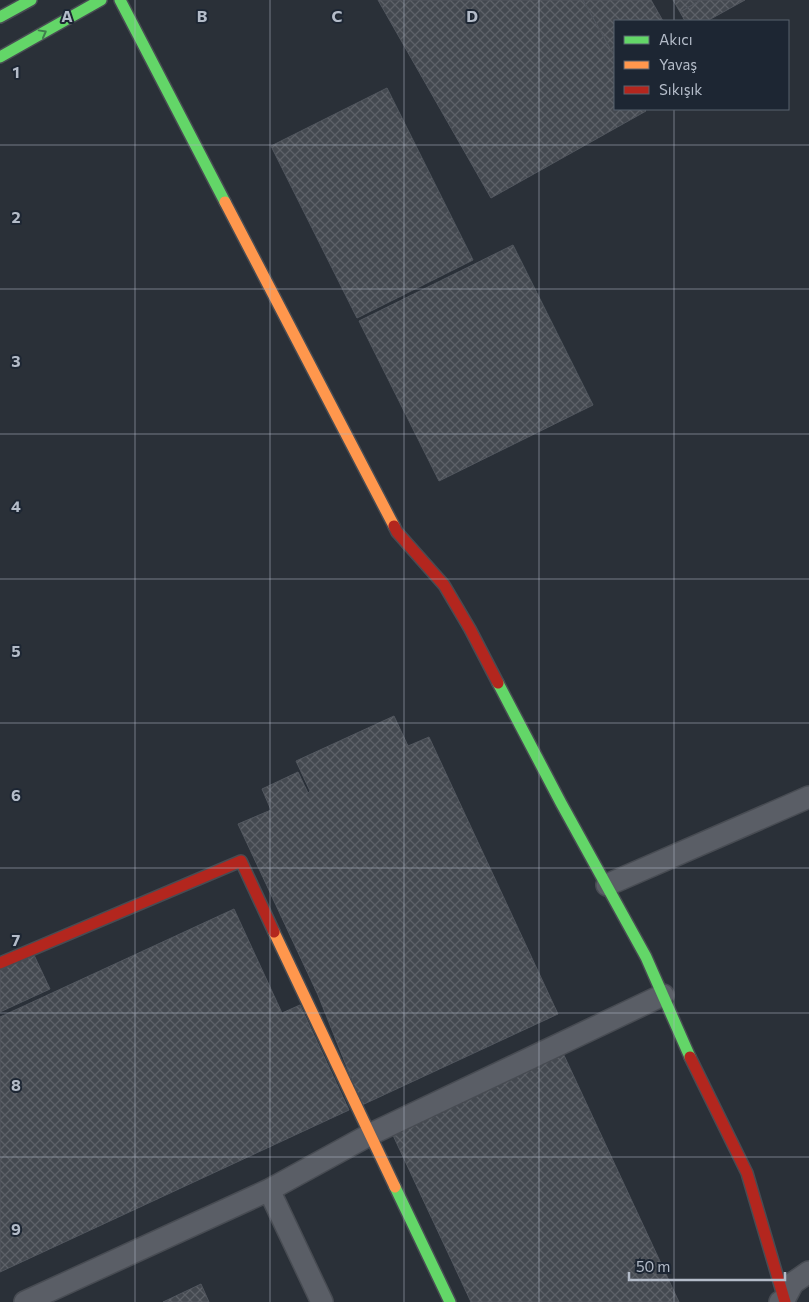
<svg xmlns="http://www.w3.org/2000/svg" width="809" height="1302" viewBox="0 0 809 1302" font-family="Commissioner,sans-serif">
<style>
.building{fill:url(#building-cross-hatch);stroke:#52575f}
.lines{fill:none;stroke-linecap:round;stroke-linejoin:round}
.street-casing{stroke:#484c53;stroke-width:24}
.fast-casing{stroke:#484c53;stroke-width:14}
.slow-casing{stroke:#484c53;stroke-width:14}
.jam-casing{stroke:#484c53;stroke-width:14}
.street{stroke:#5a5e66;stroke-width:21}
.fast{stroke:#63d668;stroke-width:11}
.slow{stroke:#ff974d;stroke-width:11}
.jam{stroke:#b3261e;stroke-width:11}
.oneway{stroke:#407e4e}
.grid{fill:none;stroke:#b4bcc9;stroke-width:1;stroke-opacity:0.55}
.grid-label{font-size:16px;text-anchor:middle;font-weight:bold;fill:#b4bcc9;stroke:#1d2633;stroke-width:4;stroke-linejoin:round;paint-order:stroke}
</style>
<defs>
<pattern id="building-cross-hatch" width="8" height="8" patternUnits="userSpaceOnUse" patternTransform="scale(1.25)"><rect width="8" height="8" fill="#444950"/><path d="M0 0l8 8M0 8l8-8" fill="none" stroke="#5d6168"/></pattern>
</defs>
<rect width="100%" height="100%" fill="#2a3038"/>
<path class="building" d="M 378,0 L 583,0 L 615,57 L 615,109 L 644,109 L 646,111 L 491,198 Z
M 583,0 L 651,0 L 663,21 L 615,21 L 615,57 Z
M 673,0 L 701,0 L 680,12 Z
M 701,0 L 745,0 L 707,21 L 685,21 L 680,12 Z
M 387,88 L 473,260 L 357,318 L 271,146 Z
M 513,245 L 593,405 L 439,481 L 359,321 Z
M 394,716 L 408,746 L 429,737 L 558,1014 L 362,1105 L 318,995 L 238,824 L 271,810 L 262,789 L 298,772 L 308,793 L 310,791 L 296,761 Z
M 234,909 L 282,1013 L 300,1005 L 349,1110 L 0,1272 L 0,1017 Z
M 34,955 L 50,989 L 0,1012 L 0,970 Z
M 562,1051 L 679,1302 L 471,1302 L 391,1131 Z
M 201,1284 L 209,1302 L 163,1302 Z"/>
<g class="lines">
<g class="street-casing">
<path id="street" d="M 607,885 L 809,797
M 269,1190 L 371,1134 L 663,995
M 25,1302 L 269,1190 L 322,1302
M 780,1302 L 784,1300 L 793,1283 L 809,1272"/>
</g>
<g class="fast-casing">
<path id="fast" d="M 120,0 L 225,202
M 0,17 L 31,0
M 0,57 L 101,0
M 498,683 L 561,803 L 646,957 L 690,1057
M 395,1187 L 450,1302"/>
</g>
<g class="slow-casing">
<path id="slow" d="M 225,202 L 394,526
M 274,932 L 395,1187"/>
</g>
<g class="jam-casing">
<path id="jam" d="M 394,526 L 397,532 L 444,585 L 470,629 L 498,683
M 0,963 L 241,861 L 274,932
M 690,1057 L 747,1173 L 785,1302"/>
</g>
<use href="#street" class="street"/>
<use href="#fast" class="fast"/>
<use href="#slow" class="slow"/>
<use href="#jam" class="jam"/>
</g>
<defs><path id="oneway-chevron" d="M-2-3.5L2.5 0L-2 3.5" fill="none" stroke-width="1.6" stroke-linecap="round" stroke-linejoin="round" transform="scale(1.25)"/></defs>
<use class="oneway" href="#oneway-chevron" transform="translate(43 33) rotate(-29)"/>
<path class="grid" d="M 135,0 L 135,1302M 270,0 L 270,1302M 404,0 L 404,1302M 539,0 L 539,1302M 674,0 L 674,21M 674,109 L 674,1302M 0,145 L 809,145M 0,289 L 809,289M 0,434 L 809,434M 0,579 L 809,579M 0,723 L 809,723M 0,868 L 809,868M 0,1013 L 809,1013M 0,1157 L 809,1157"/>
<g class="grid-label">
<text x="67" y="22">A</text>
<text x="202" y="22">B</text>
<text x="337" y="22">C</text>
<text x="472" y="22">D</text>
<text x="16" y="78">1</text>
<text x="16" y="223">2</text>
<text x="16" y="367">3</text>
<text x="16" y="512">4</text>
<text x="16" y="657">5</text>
<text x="16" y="801">6</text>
<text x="16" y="946">7</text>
<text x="16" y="1091">8</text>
<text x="16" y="1235">9</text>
</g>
<rect x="614" y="20" width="175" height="90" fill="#1d2633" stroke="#59626f"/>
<rect x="624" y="36" width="25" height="8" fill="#63d668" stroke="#59626f"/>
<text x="659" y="45" font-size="15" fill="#b4bcc9">Akıcı</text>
<rect x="624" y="61" width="25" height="8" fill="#ff974d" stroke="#59626f"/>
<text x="659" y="70" font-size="15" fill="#b4bcc9">Yavaş</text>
<rect x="624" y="86" width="25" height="8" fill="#b3261e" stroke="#59626f"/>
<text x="659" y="95" font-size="15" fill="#b4bcc9">Sıkışık</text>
<path d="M629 1272v8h156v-8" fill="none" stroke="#b4bcc9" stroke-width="2.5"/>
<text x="636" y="1272" font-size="15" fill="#b4bcc9" stroke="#1d2633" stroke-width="4" paint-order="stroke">50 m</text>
</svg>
